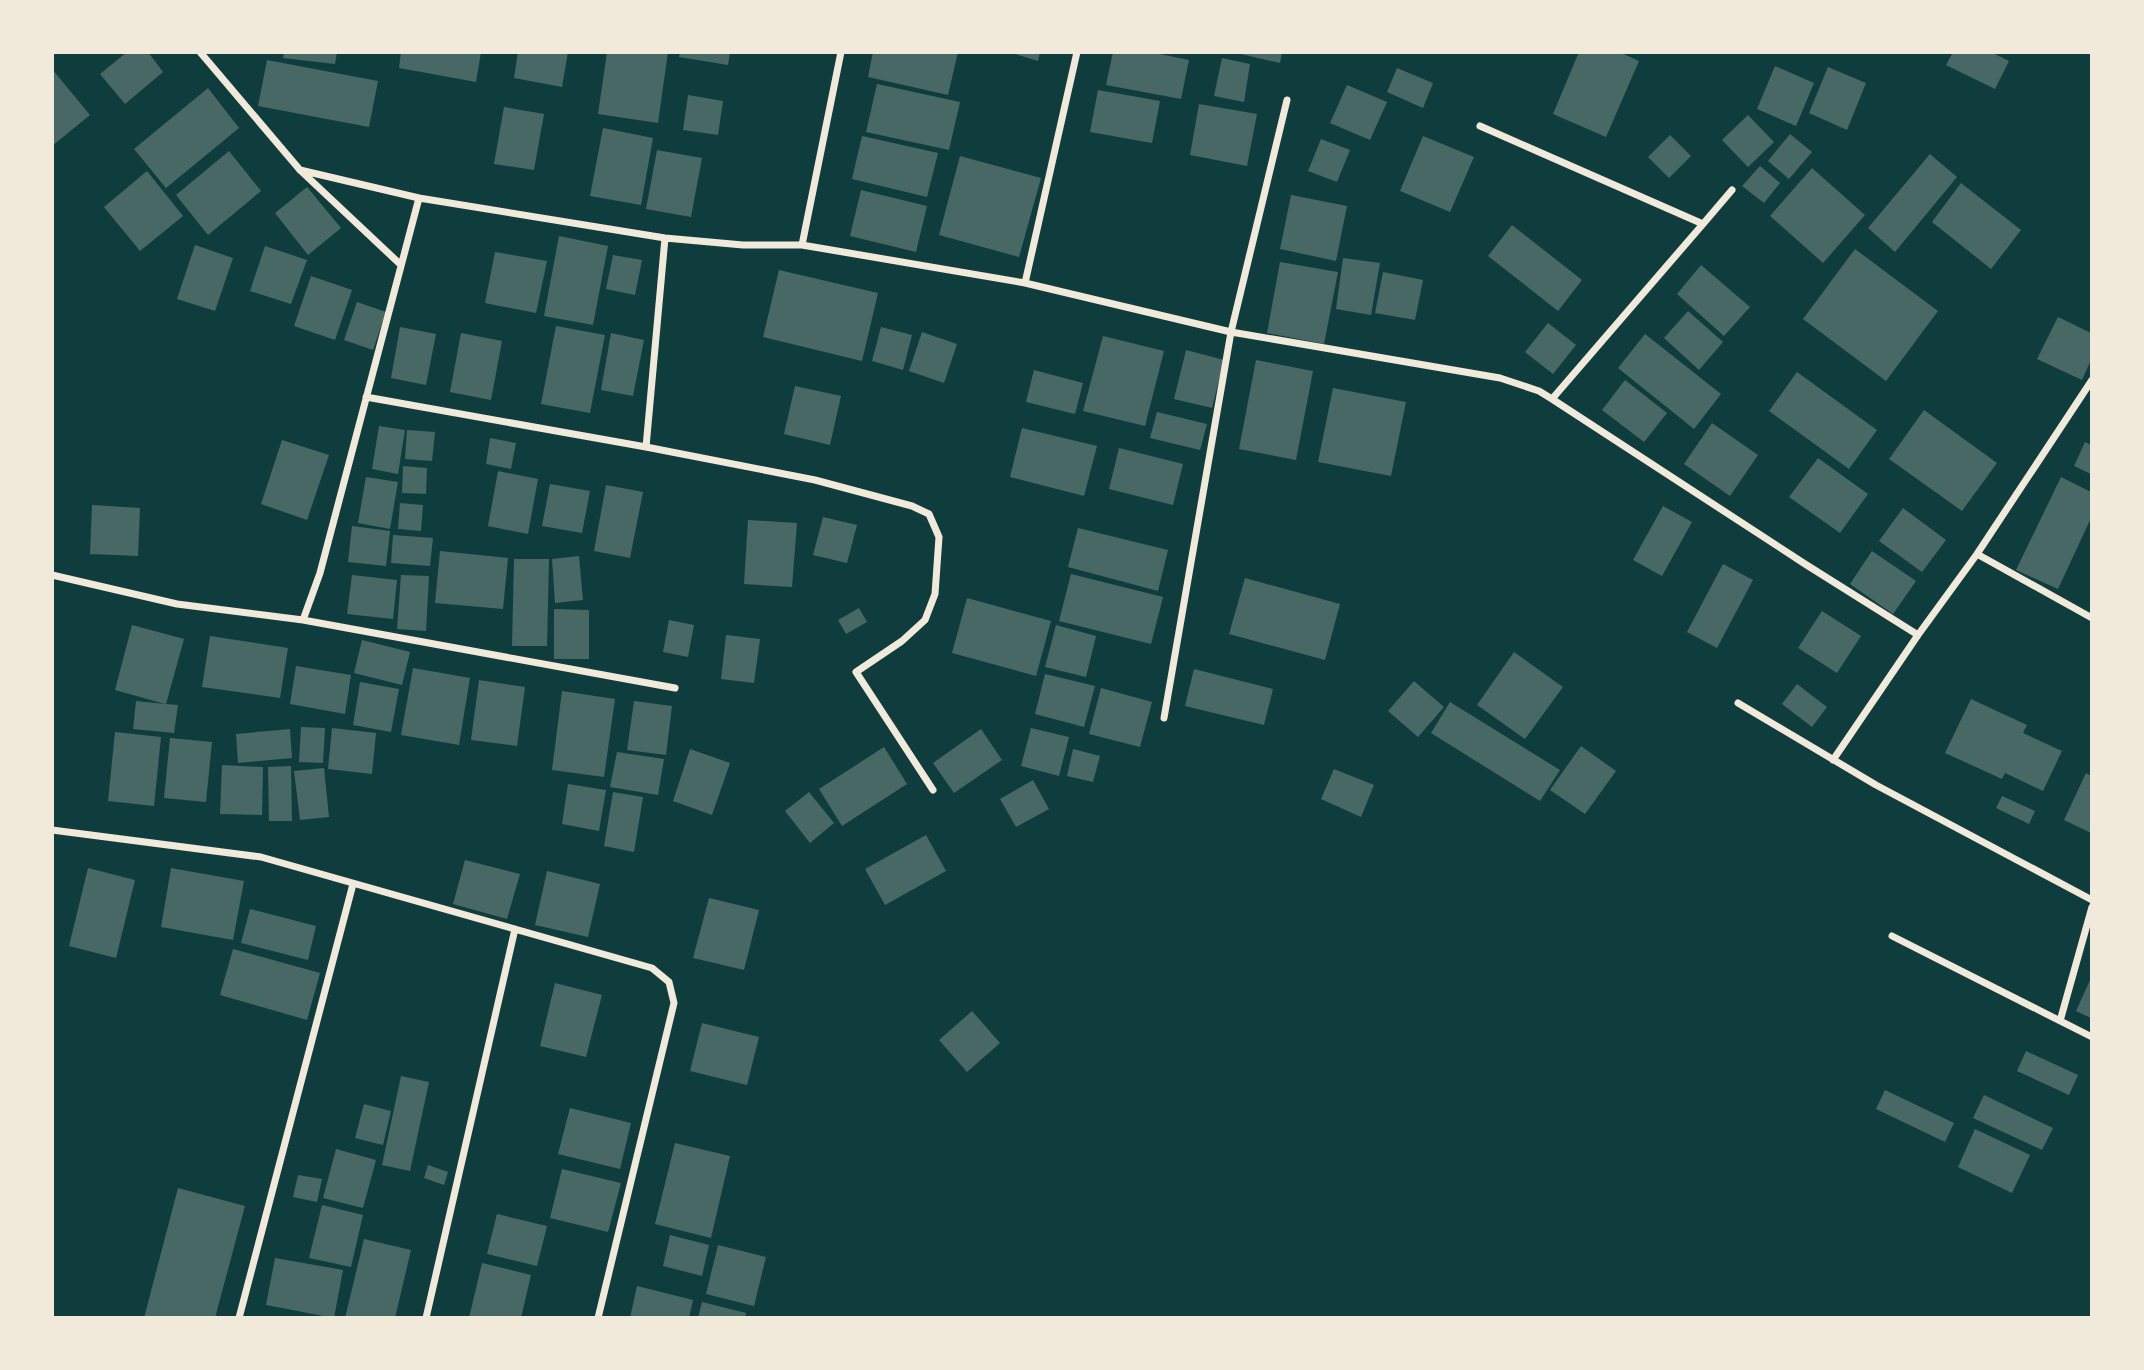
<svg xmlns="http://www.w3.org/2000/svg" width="2144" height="1370" viewBox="0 0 2144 1370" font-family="'PT Sans Narrow',sans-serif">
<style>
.building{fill:#486865}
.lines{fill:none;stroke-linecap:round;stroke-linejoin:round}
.minor{stroke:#f1e9da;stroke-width:7}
</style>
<rect width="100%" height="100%" fill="#0f3d3e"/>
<path class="building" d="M 127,52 L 148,52 L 163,72 L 125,104 L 100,74 Z
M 284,52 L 337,52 L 335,64 L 283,58 Z
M 401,52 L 481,52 L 476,82 L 399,68 Z
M 518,52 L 568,52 L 562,87 L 514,78 Z
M 607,52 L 668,52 L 658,123 L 598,114 Z
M 680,52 L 730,52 L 728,65 L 679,57 Z
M 873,52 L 958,52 L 948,95 L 868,77 Z
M 1009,52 L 1040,52 L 1038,61 Z
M 1113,52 L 1150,52 L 1189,60 L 1181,99 L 1106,85 Z
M 1232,52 L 1282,52 L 1280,63 Z
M 1579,52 L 1619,52 L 1639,61 L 1606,137 L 1553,114 Z
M 1953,52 L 1991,52 L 2009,61 L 1995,89 L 1946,65 Z
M 1222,58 L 1250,64 L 1244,102 L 1214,96 Z
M 267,60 L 378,81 L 369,127 L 258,106 Z
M 1775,66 L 1814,83 L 1796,126 L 1757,109 Z
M 1828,67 L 1866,83 L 1847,130 L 1809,113 Z
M 1397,68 L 1433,83 L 1423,108 L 1387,92 Z
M 52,69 L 90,115 L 52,146 Z
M 877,84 L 960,102 L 949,150 L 866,132 Z
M 1347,85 L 1387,102 L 1370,140 L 1330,123 Z
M 208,88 L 239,128 L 166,188 L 134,149 Z
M 1098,90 L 1160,101 L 1152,143 L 1090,132 Z
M 688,95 L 723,101 L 718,135 L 683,130 Z
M 1199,104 L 1257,114 L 1247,166 L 1190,155 Z
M 504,107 L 544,114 L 534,170 L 494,164 Z
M 1748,115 L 1774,142 L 1748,167 L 1722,140 Z
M 603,128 L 653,138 L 641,205 L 590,196 Z
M 1790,134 L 1812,152 L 1789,179 L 1768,161 Z
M 1670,135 L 1691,156 L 1669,178 L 1648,157 Z
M 862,136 L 938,153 L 927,197 L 852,179 Z
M 1423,136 L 1474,157 L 1450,212 L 1400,191 Z
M 1321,139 L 1350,150 L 1337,182 L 1308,171 Z
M 657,150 L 702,158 L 691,217 L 646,209 Z
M 229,151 L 261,191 L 208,235 L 176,195 Z
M 1930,154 L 1957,177 L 1895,252 L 1868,228 Z
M 960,156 L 1041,178 L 1019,257 L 939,235 Z
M 1760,166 L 1780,183 L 1764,203 L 1742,186 Z
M 1812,168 L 1865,215 L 1823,263 L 1770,216 Z
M 147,171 L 183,216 L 140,251 L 104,207 Z
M 1961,183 L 2021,230 L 1991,269 L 1932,222 Z
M 307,187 L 341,228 L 308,255 L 275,213 Z
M 861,190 L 927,206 L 916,252 L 850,236 Z
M 1291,195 L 1347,206 L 1336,261 L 1280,249 Z
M 1512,225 L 1582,280 L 1558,311 L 1488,256 Z
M 559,236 L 608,246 L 593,325 L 544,316 Z
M 195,245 L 233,258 L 215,311 L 177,299 Z
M 265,246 L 307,260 L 291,304 L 250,291 Z
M 1855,249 L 1938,311 L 1886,381 L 1803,319 Z
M 495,252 L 547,261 L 536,313 L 485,303 Z
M 613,255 L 642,260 L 635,295 L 606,289 Z
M 1343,258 L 1380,263 L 1371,315 L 1336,309 Z
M 1280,262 L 1338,272 L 1324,344 L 1267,333 Z
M 1701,265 L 1750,307 L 1724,336 L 1677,294 Z
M 779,270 L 878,293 L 862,361 L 763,337 Z
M 1383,272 L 1423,280 L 1415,320 L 1375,313 Z
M 311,276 L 352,290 L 335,340 L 294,326 Z
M 357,302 L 386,312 L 373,350 L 344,340 Z
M 1688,311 L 1723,342 L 1699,370 L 1664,338 Z
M 2058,317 L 2091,333 L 2091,360 L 2082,380 L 2037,359 Z
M 1548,323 L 1576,345 L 1553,374 L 1525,352 Z
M 556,326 L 605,335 L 590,413 L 541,404 Z
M 400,327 L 436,334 L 426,385 L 391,378 Z
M 881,327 L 912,335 L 903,370 L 872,361 Z
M 922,332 L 957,344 L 944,383 L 909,371 Z
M 461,333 L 502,341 L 491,400 L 450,392 Z
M 611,333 L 644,340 L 633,396 L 601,390 Z
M 1645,334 L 1721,394 L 1694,429 L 1618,368 Z
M 1103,336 L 1164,351 L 1145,426 L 1083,411 Z
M 1186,350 L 1224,360 L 1212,408 L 1174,399 Z
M 1256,360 L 1313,371 L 1296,460 L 1239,449 Z
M 1034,370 L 1083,383 L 1075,414 L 1026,402 Z
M 1797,372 L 1877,430 L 1849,469 L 1769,411 Z
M 1625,380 L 1667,413 L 1644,442 L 1602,410 Z
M 795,386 L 841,396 L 830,445 L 784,434 Z
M 1333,388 L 1406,402 L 1391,476 L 1318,462 Z
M 1924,410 L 1997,463 L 1962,511 L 1889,459 Z
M 1157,412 L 1207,424 L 1200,450 L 1150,438 Z
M 1712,423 L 1758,455 L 1730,496 L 1684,464 Z
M 379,426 L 405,430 L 398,474 L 372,469 Z
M 1022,428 L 1097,446 L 1084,496 L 1010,477 Z
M 407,430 L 435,432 L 432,461 L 405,459 Z
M 490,438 L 516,443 L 511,469 L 486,464 Z
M 282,440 L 329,455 L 307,520 L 261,504 Z
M 2085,442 L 2091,445 L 2091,474 L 2074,466 Z
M 1119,448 L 1183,464 L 1173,505 L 1109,489 Z
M 1818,458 L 1868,494 L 1840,533 L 1789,497 Z
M 403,466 L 427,468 L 426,494 L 402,493 Z
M 498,471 L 538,479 L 528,534 L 488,526 Z
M 366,477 L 398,482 L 390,529 L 358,523 Z
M 2061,477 L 2091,492 L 2091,518 L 2058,589 L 2016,570 Z
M 550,484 L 590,491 L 582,533 L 542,526 Z
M 606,485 L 643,492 L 630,558 L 594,551 Z
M 400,503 L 423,505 L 421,531 L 398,529 Z
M 92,505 L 140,508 L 138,556 L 90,554 Z
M 1663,506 L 1692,522 L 1662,576 L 1633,560 Z
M 1903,508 L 1946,540 L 1922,572 L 1879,541 Z
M 823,517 L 857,525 L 847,563 L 813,555 Z
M 748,520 L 797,523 L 792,587 L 744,584 Z
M 352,526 L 390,531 L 386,566 L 348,562 Z
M 1078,528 L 1168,550 L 1158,591 L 1068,567 Z
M 393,535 L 433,538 L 430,566 L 391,563 Z
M 440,551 L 508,558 L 503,609 L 435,603 Z
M 1872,551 L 1916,581 L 1893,614 L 1850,584 Z
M 579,556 L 583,600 L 555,603 L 552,559 Z
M 514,559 L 549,559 L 547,646 L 512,646 Z
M 1723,564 L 1753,580 L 1717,648 L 1687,632 Z
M 1071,574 L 1163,597 L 1151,644 L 1059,621 Z
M 352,575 L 397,580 L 393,619 L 347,614 Z
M 401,575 L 429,576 L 426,631 L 397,629 Z
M 1245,578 L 1340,604 L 1325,660 L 1229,634 Z
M 967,598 L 1051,621 L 1036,676 L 952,653 Z
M 859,608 L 867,622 L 846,634 L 838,620 Z
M 554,609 L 589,610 L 589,659 L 554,659 Z
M 1822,611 L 1861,636 L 1837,673 L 1798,648 Z
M 669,620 L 694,625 L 688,657 L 663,652 Z
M 132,625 L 184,639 L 166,704 L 178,705 L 174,733 L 133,729 L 136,701 L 165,704 L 115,690 Z
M 1056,625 L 1096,636 L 1086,677 L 1045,667 Z
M 726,635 L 760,639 L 754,683 L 721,679 Z
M 210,636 L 288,648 L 280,698 L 202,687 Z
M 362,640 L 410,652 L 402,685 L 354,673 Z
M 1514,652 L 1563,687 L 1525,739 L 1477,705 Z
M 296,666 L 351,675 L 345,714 L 290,704 Z
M 413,668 L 470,678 L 459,745 L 401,735 Z
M 1194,669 L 1273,689 L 1264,725 L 1185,706 Z
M 1045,674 L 1095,686 L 1084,727 L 1035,714 Z
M 479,680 L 525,687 L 517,746 L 471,740 Z
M 1414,681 L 1444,707 L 1418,737 L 1388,711 Z
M 360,682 L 399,689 L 391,732 L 353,725 Z
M 1797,684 L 1827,707 L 1812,727 L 1782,704 Z
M 1101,688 L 1152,702 L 1140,747 L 1089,734 Z
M 562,691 L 615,699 L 604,777 L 552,770 Z
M 1971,699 L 2027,725 L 2023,733 L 2062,751 L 2043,791 L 2005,773 L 2002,779 L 1945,753 Z
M 634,701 L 672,706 L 666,755 L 627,750 Z
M 1450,702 L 1560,770 L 1540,801 L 1431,733 Z
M 301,727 L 325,728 L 323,763 L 299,762 Z
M 332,728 L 376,733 L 372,774 L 328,769 Z
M 1031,728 L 1069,737 L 1059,776 L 1021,766 Z
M 290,729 L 292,758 L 238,763 L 236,734 Z
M 981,729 L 1002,760 L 954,793 L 933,763 Z
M 115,732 L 161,737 L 154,806 L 108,801 Z
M 170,738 L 212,742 L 206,802 L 164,798 Z
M 1581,746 L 1616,771 L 1585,814 L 1550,790 Z
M 884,747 L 907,784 L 842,826 L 819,789 Z
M 690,749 L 730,763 L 712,815 L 673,801 Z
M 1073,749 L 1100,756 L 1093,782 L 1067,776 Z
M 617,752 L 664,759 L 658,795 L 610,787 Z
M 222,765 L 263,767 L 262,815 L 220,814 Z
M 291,766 L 292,821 L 269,821 L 268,767 Z
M 324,768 L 329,817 L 300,820 L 294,771 Z
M 1334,769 L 1374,785 L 1361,817 L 1321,799 Z
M 2086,773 L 2091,776 L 2091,833 L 2064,820 Z
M 1033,780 L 1049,809 L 1016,827 L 1000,799 Z
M 568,784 L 606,790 L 599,831 L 562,824 Z
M 613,792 L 643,797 L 634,852 L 604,846 Z
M 809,792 L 834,823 L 810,843 L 785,811 Z
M 2002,796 L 2035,811 L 2029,824 L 1996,808 Z
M 926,835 L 946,871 L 885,905 L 865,869 Z
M 465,860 L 520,874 L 507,919 L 453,904 Z
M 88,868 L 135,880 L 116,958 L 69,946 Z
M 171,868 L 244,881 L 233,940 L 161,927 Z
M 547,871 L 600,884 L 588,937 L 535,925 Z
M 709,898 L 759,910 L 744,970 L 693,958 Z
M 250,909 L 316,926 L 308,960 L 241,943 Z
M 233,949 L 320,973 L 307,1020 L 220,995 Z
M 2091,978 L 2091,1018 L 2076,1011 Z
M 555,983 L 602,995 L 586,1057 L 540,1046 Z
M 972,1011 L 1000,1043 L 967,1072 L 939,1040 Z
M 702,1023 L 759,1037 L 747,1085 L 690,1071 Z
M 2026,1051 L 2078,1075 L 2069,1095 L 2017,1071 Z
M 401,1076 L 429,1082 L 410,1171 L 382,1165 Z
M 1885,1090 L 1954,1123 L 1945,1142 L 1876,1109 Z
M 1984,1095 L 2053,1128 L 2042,1150 L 1973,1118 Z
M 364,1104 L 391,1111 L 383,1145 L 355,1138 Z
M 570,1108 L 631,1123 L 620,1169 L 558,1154 Z
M 1975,1129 L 2030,1155 L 2012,1193 L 1958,1167 Z
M 675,1143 L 730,1156 L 711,1238 L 655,1224 Z
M 336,1149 L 376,1160 L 363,1208 L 323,1198 Z
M 428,1165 L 448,1172 L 444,1185 L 424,1178 Z
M 562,1169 L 621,1183 L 608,1232 L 550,1218 Z
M 298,1175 L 322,1179 L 317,1202 L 293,1197 Z
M 178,1188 L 245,1206 L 215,1318 L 144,1318 Z
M 322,1205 L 363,1215 L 351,1267 L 309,1258 Z
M 497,1214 L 547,1226 L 537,1266 L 487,1254 Z
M 670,1235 L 709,1245 L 702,1276 L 663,1266 Z
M 364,1239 L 411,1250 L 395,1318 L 345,1318 Z
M 718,1245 L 766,1257 L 754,1306 L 706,1294 Z
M 275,1258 L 343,1270 L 334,1318 L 266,1305 Z
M 482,1263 L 531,1275 L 521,1318 L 469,1318 Z
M 637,1286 L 693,1300 L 689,1318 L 630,1318 Z
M 702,1302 L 746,1313 L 745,1318 L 698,1318 Z"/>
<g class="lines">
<path class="minor" d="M 200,52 L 300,170 L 401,265
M 1480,126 L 1703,224 L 1552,399
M 300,170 L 419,198 L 665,238 L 743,245 L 802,245 L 1025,283 L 1231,332 L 1500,378 L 1539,391 L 1552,399 L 1805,564 L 1918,635 L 1977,554 L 2092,380
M 1703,224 L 1732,190
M 802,245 L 841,52
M 1025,283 L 1077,52
M 366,397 L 646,447 L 665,238
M 646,447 L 815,480 L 912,506 L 929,514 L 939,537 L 935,594 L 925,620 L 902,641 L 856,672 L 933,790
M 1977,554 L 2092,618
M 52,575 L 177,604 L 303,620 L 320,573 L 419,198
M 303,620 L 675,688
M 1738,703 L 1876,785 L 2092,900
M 1164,718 L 1231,332 L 1287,100
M 1833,760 L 1918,635
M 52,830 L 261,857 L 652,968 L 669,982 L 674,1003 L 598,1318
M 1892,936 L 2092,1037
M 2060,1021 L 2092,907
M 239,1318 L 353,884
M 426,1318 L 515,929"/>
</g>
<rect width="2144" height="1370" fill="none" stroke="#f1e9da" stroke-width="108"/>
</svg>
